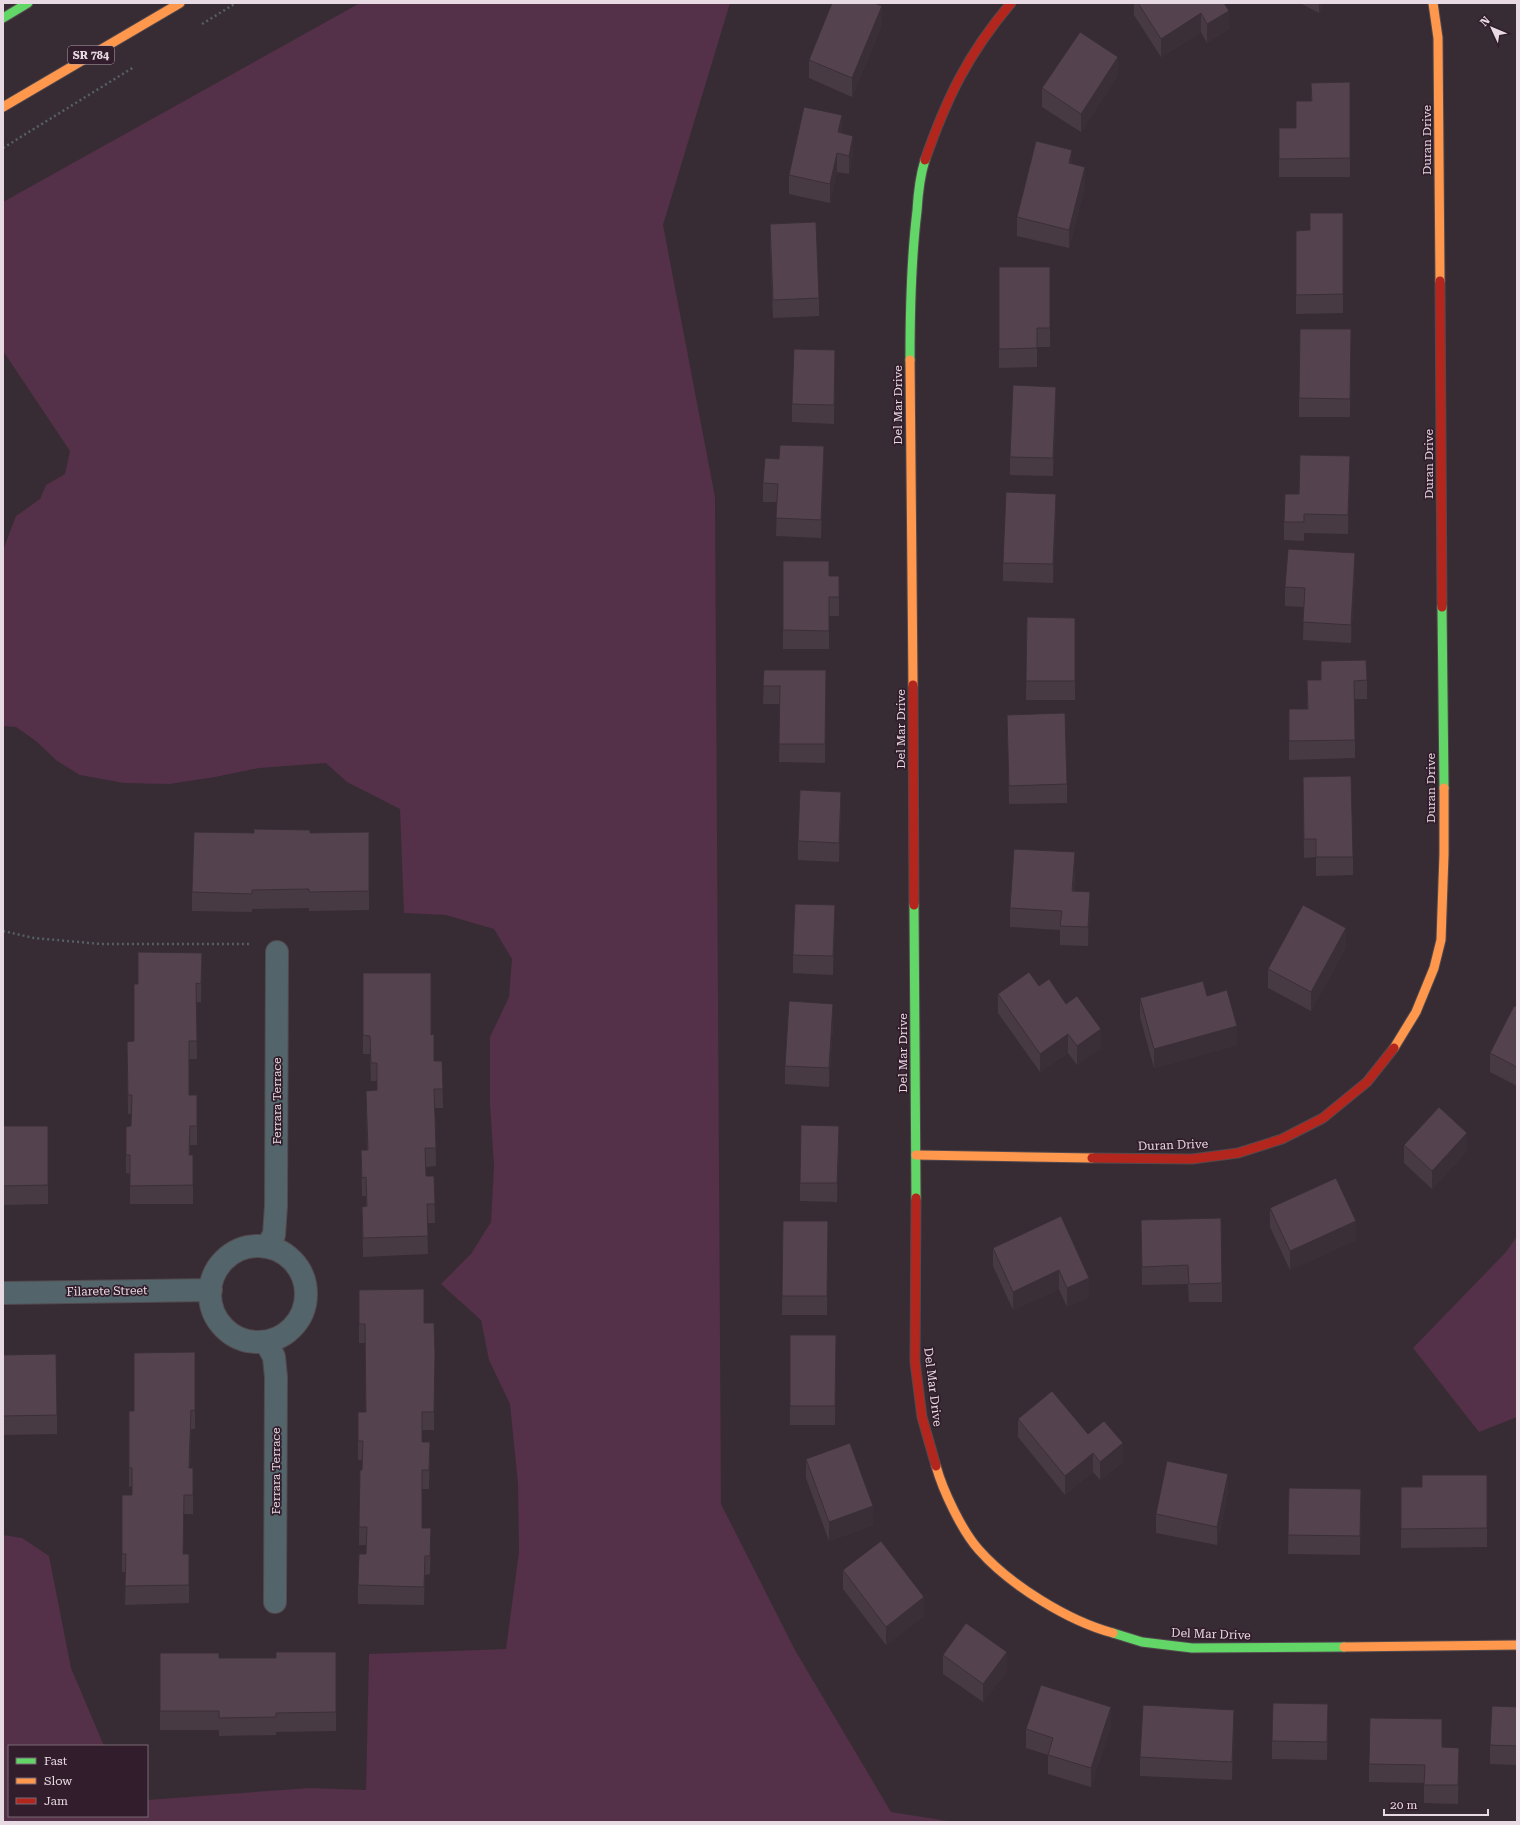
<svg xmlns="http://www.w3.org/2000/svg" width="1520" height="1825" viewBox="0 0 1520 1825" font-family="'Roboto Serif',serif">
<style>
.green{fill:#543049}
.lines{fill:none;stroke-linecap:round;stroke-linejoin:round}
.street-casing{stroke:#52494e;stroke-width:24}
.fast-casing{stroke:#52494e;stroke-width:11}
.slow-casing{stroke:#52494e;stroke-width:11}
.jam-casing{stroke:#52494e;stroke-width:11}
.path{stroke:#566065;stroke-width:2.5;stroke-dasharray:2 3;stroke-linecap:butt}
.street{stroke:#53656a;stroke-width:22}
.fast{stroke:#63d668;stroke-width:9}
.slow{stroke:#ff974d;stroke-width:9}
.jam{stroke:#b3261e;stroke-width:9}
.wall{fill:#483a43}
.shaded-wall{fill:#3b2f37}
.building{fill:#54434e;stroke:#3b2f37}
.labels{text-anchor:middle;stroke-width:3.5;stroke-linejoin:round;paint-order:stroke}
.shield{fill:#311d2b;stroke:#b1a1ac;stroke-width:1}
.shield-label{font-size:11px;font-weight:bold;fill:#e8dae3}
.street-label{font-size:12px;fill:#e8dae3;stroke:#311d2b}
</style>
<rect width="100%" height="100%" fill="#372c33"/>
<path class="green" d="M 360,3 L 730,3 L 663,225 L 715,497 L 721,1504 L 795,1650 L 891,1812 L 954,1822 L 3,1822 L 3,1535 L 22,1538 L 49,1556 L 71,1668 L 104,1746 L 9,1746 L 9,1816 L 147,1816 L 147,1800 L 310,1788 L 366,1790 L 369,1654 L 506,1649 L 519,1552 L 518,1484 L 510,1404 L 489,1360 L 481,1320 L 441,1284 L 471,1254 L 491,1222 L 494,1166 L 490,1105 L 490,1037 L 509,997 L 512,959 L 494,929 L 446,915 L 404,913 L 400,809 L 347,782 L 326,763 L 259,768 L 215,777 L 169,784 L 124,783 L 80,775 L 57,761 L 36,741 L 16,727 L 3,726 L 3,550 L 16,516 L 40,499 L 46,485 L 65,474 L 70,451 L 3,351 L 3,202 Z
M 1517,1236 L 1517,1417 L 1479,1432 L 1413,1348 L 1506,1252 Z"/>
<g class="lines">
<g class="street-casing">
<path id="street" d="M210 1294a48 48 0 1 1 96 0a48 48 0 1 1-96 0Z
M 266,1247 L 274,1235 L 276,1206 L 277,952
M 3,1293 L 211,1290
M 266,1342 L 274,1357 L 276,1377 L 275,1602"/>
</g>
<g class="fast-casing">
<path id="fast" d="M 3,18 L 28,3
M 910,360 C 910,310 911,260 917,211 C 918,194 920,176 925,160
M 1442,607 L 1444,788
M 914,905 L 916,1198
M 1113,1633 L 1142,1642 L 1192,1648 L 1344,1647"/>
</g>
<g class="slow-casing">
<path id="slow" d="M 1433,3 L 1438,38 L 1440,281
M 3,107 L 180,3
M 910,360 L 913,685
M 1394,1048 L 1416,1012 L 1434,968 L 1441,940 L 1444,854 L 1444,788
M 916,1155 L 1092,1158
M 936,1466 C 943,1491 962,1531 979,1550 C 1010,1585 1068,1621 1113,1633
M 1344,1647 L 1517,1645"/>
</g>
<g class="jam-casing">
<path id="jam" d="M 925,160 C 947,97 968,54 1011,3
M 1440,281 L 1442,607
M 913,685 L 914,905
M 1092,1158 L 1192,1159 L 1238,1153 L 1282,1139 L 1323,1118 L 1367,1082 L 1394,1048
M 916,1198 L 915,1362 L 922,1417 L 936,1466"/>
</g>
<path class="path" d="M 202,24 L 236,3
M 3,148 L 134,67
M 3,931 L 34,938 L 101,944 L 249,944"/>
<use href="#street" class="street"/>
<use href="#fast" class="fast"/>
<use href="#slow" class="slow"/>
<use href="#jam" class="jam"/>
</g>
<path class="wall" d="M 1134,3 L 1224,3 L 1229,29 L 1207,43 L 1201,32 L 1161,57 L 1134,15 Z
M 1300,3 L 1324,3 L 1319,13 Z
M 882,25 L 852,97 L 809,78 L 809,60 Z
M 1118,75 L 1081,132 L 1042,107 L 1042,88 Z
M 1350,82 L 1350,177 L 1279,177 L 1279,128 L 1296,128 L 1311,101 L 1311,83 Z
M 842,133 L 853,154 L 849,174 L 837,172 L 830,203 L 789,194 L 789,175 Z
M 1072,164 L 1085,186 L 1069,248 L 1017,236 L 1017,217 Z
M 1343,213 L 1343,313 L 1296,314 L 1296,231 L 1310,230 Z
M 770,224 L 819,298 L 819,316 L 773,318 L 770,243 Z
M 999,267 L 1050,267 L 1050,347 L 1037,347 L 1037,367 L 999,368 Z
M 1351,329 L 1350,417 L 1299,417 L 1299,398 Z
M 835,368 L 834,424 L 792,422 L 792,404 Z
M 1056,405 L 1053,476 L 1010,475 L 1010,457 Z
M 824,465 L 821,538 L 776,536 L 777,502 L 763,502 L 763,483 Z
M 1350,475 L 1348,534 L 1304,533 L 1304,541 L 1284,540 L 1284,522 L 1299,494 Z
M 1056,512 L 1053,583 L 1003,581 L 1003,563 Z
M 783,561 L 829,576 L 839,576 L 839,616 L 829,616 L 829,649 L 783,649 Z
M 1355,571 L 1351,643 L 1303,640 L 1304,607 L 1285,606 L 1285,587 Z
M 1027,617 L 1075,618 L 1075,700 L 1026,700 Z
M 764,670 L 826,670 L 825,763 L 779,762 L 780,704 L 763,704 Z
M 1307,680 L 1367,680 L 1367,699 L 1355,699 L 1355,758 L 1289,760 L 1289,709 L 1307,709 Z
M 1007,715 L 1067,784 L 1067,803 L 1009,804 Z
M 1303,777 L 1353,857 L 1353,875 L 1316,876 L 1316,857 L 1304,858 Z
M 841,811 L 839,862 L 798,860 L 798,841 Z
M 369,832 L 369,910 L 309,911 L 309,908 L 252,909 L 252,912 L 192,911 L 192,892 L 254,833 L 310,833 Z
M 1075,871 L 1074,891 L 1090,910 L 1088,946 L 1060,945 L 1060,930 L 1010,927 L 1010,908 Z
M 835,923 L 833,975 L 793,973 L 793,955 Z
M 1346,947 L 1311,1011 L 1268,988 L 1268,969 Z
M 202,953 L 201,1002 L 196,1002 L 197,1059 L 189,1059 L 189,1095 L 197,1095 L 197,1145 L 190,1145 L 190,1155 L 193,1155 L 193,1204 L 130,1204 L 130,1174 L 126,1173 L 126,1127 L 131,1126 L 132,1114 L 128,1114 L 127,1042 L 134,1041 L 138,984 Z
M 363,973 L 431,1035 L 434,1061 L 442,1061 L 443,1108 L 435,1108 L 436,1166 L 426,1167 L 426,1176 L 434,1176 L 435,1223 L 427,1223 L 428,1254 L 363,1257 L 362,1207 L 366,1206 L 366,1196 L 362,1196 L 361,1150 L 367,1150 L 366,1091 L 377,1091 L 377,1081 L 371,1081 L 370,1054 L 363,1054 Z
M 1039,986 L 1066,1004 L 1101,1048 L 1077,1065 L 1068,1053 L 1040,1072 L 998,1013 L 998,994 Z
M 1207,996 L 1237,1045 L 1154,1068 L 1140,1017 L 1140,998 Z
M 1517,1007 L 1517,1086 L 1490,1072 L 1490,1053 Z
M 833,1023 L 829,1087 L 785,1084 L 785,1066 Z
M 3,1126 L 48,1126 L 48,1204 L 3,1205 Z
M 839,1145 L 837,1202 L 800,1201 L 800,1183 Z
M 1404,1145 L 1467,1151 L 1432,1189 L 1404,1163 Z
M 1270,1208 L 1356,1240 L 1290,1270 L 1270,1227 Z
M 1061,1216 L 1089,1297 L 1067,1307 L 1059,1289 L 1013,1310 L 993,1266 L 993,1248 Z
M 1141,1220 L 1222,1283 L 1222,1302 L 1189,1302 L 1188,1284 L 1142,1285 Z
M 783,1221 L 828,1221 L 827,1315 L 782,1315 Z
M 359,1290 L 424,1323 L 434,1323 L 434,1430 L 422,1430 L 422,1442 L 430,1442 L 429,1489 L 422,1489 L 422,1528 L 431,1547 L 430,1574 L 425,1575 L 424,1605 L 358,1604 L 358,1585 L 366,1554 L 366,1545 L 359,1545 L 360,1470 L 362,1470 L 363,1460 L 358,1460 L 358,1412 L 366,1412 L 365,1343 L 359,1343 Z
M 790,1335 L 836,1335 L 835,1425 L 790,1425 Z
M 195,1352 L 195,1429 L 191,1429 L 190,1468 L 193,1468 L 193,1514 L 184,1514 L 183,1554 L 189,1554 L 189,1603 L 125,1605 L 126,1572 L 122,1572 L 122,1495 L 132,1495 L 132,1486 L 129,1487 L 129,1441 L 134,1411 Z
M 3,1355 L 57,1415 L 57,1434 L 3,1435 Z
M 1018,1419 L 1088,1434 L 1123,1462 L 1100,1480 L 1093,1472 L 1065,1495 L 1018,1437 Z
M 806,1459 L 873,1525 L 829,1541 L 806,1478 Z
M 1487,1475 L 1487,1547 L 1401,1548 L 1401,1487 L 1422,1487 Z
M 1289,1488 L 1361,1489 L 1360,1555 L 1288,1554 Z
M 1228,1492 L 1217,1545 L 1156,1533 L 1156,1514 Z
M 843,1570 L 924,1616 L 886,1645 L 843,1589 Z
M 336,1652 L 336,1731 L 276,1732 L 276,1735 L 219,1736 L 219,1730 L 160,1730 L 160,1653 L 219,1658 L 276,1658 Z
M 943,1655 L 1007,1671 L 983,1702 L 943,1674 Z
M 1517,1707 L 1517,1765 L 1490,1764 L 1490,1745 Z
M 1328,1722 L 1327,1760 L 1272,1759 L 1272,1741 Z
M 1111,1725 L 1091,1787 L 1048,1774 L 1048,1755 L 1026,1748 L 1026,1729 Z
M 1234,1729 L 1232,1780 L 1140,1776 L 1140,1757 Z
M 1442,1747 L 1459,1766 L 1458,1804 L 1424,1803 L 1424,1783 L 1369,1782 L 1369,1764 Z"/>
<path class="shaded-wall" d="M 1319,3 L 1324,3 L 1319,13 Z
M 882,6 L 882,25 L 852,97 L 852,78 Z
M 1229,11 L 1229,29 L 1207,43 L 1207,24 Z
M 1201,13 L 1201,32 L 1161,57 L 1161,39 Z
M 1118,57 L 1118,75 L 1081,132 L 1081,114 Z
M 842,115 L 842,134 L 838,132 Z
M 853,136 L 853,154 L 849,174 L 849,156 Z
M 1072,150 L 1072,168 L 1069,163 Z
M 837,153 L 837,172 L 830,203 L 830,184 Z
M 1085,167 L 1085,186 L 1069,248 L 1069,230 Z
M 835,350 L 835,368 L 834,424 L 834,405 Z
M 1056,387 L 1056,405 L 1053,476 L 1053,458 Z
M 824,446 L 824,465 L 821,538 L 821,520 Z
M 1350,456 L 1350,475 L 1348,534 L 1348,515 Z
M 1056,494 L 1056,512 L 1053,583 L 1053,564 Z
M 1355,553 L 1355,571 L 1351,643 L 1351,625 Z
M 841,792 L 841,811 L 839,862 L 839,843 Z
M 1075,852 L 1075,871 L 1072,910 L 1072,891 Z
M 1090,892 L 1090,910 L 1088,946 L 1088,927 Z
M 835,905 L 835,923 L 833,975 L 833,956 Z
M 1346,928 L 1346,947 L 1311,1011 L 1311,992 Z
M 833,1004 L 833,1023 L 829,1087 L 829,1068 Z
M 1237,1026 L 1237,1045 L 1154,1068 L 1154,1049 Z
M 1101,1029 L 1101,1048 L 1077,1065 L 1077,1046 Z
M 1068,1034 L 1068,1053 L 1040,1072 L 1040,1054 Z
M 839,1126 L 839,1145 L 837,1202 L 837,1183 Z
M 1467,1133 L 1467,1151 L 1432,1189 L 1432,1171 Z
M 1356,1221 L 1356,1240 L 1290,1270 L 1290,1251 Z
M 1059,1270 L 1059,1289 L 1013,1310 L 1013,1292 Z
M 1089,1278 L 1089,1297 L 1067,1307 L 1067,1288 Z
M 191,1410 L 191,1429 L 189,1487 L 189,1468 Z
M 1123,1443 L 1123,1462 L 1100,1480 L 1100,1462 Z
M 1093,1453 L 1093,1472 L 1065,1495 L 1065,1476 Z
M 1228,1474 L 1228,1492 L 1217,1545 L 1217,1527 Z
M 873,1506 L 873,1525 L 829,1541 L 829,1522 Z
M 431,1528 L 431,1547 L 430,1574 L 430,1556 Z
M 425,1556 L 425,1575 L 424,1605 L 424,1587 Z
M 924,1597 L 924,1616 L 886,1645 L 886,1627 Z
M 1007,1652 L 1007,1671 L 983,1702 L 983,1684 Z
M 1328,1704 L 1328,1722 L 1327,1760 L 1327,1742 Z
M 1111,1707 L 1111,1725 L 1091,1787 L 1091,1768 Z
M 1234,1710 L 1234,1729 L 1232,1780 L 1232,1762 Z
M 1459,1748 L 1459,1766 L 1458,1804 L 1458,1785 Z"/>
<path class="building" d="M 832,3 L 874,3 L 882,6 L 852,78 L 809,60 Z
M 1138,3 L 1224,3 L 1229,11 L 1207,24 L 1201,13 L 1161,39 Z
M 1080,32 L 1118,57 L 1081,114 L 1042,88 Z
M 1350,82 L 1350,158 L 1279,159 L 1279,128 L 1296,128 L 1296,101 L 1312,101 L 1311,83 Z
M 804,107 L 842,115 L 838,132 L 853,136 L 849,156 L 837,153 L 830,184 L 789,175 Z
M 1036,141 L 1072,150 L 1069,163 L 1085,167 L 1069,230 L 1017,217 Z
M 1310,213 L 1343,213 L 1343,294 L 1296,295 L 1296,231 L 1310,230 Z
M 816,222 L 819,298 L 773,300 L 770,224 Z
M 999,267 L 1050,267 L 1050,328 L 1037,328 L 1037,348 L 999,349 Z
M 1300,329 L 1351,329 L 1350,399 L 1299,398 Z
M 794,349 L 835,350 L 834,405 L 792,404 Z
M 1013,385 L 1056,387 L 1053,458 L 1010,457 Z
M 780,445 L 824,446 L 821,520 L 776,518 L 778,484 L 763,483 L 765,458 L 779,459 Z
M 1300,455 L 1350,456 L 1348,515 L 1304,514 L 1304,522 L 1284,522 L 1285,494 L 1299,494 Z
M 1006,492 L 1056,494 L 1053,564 L 1003,563 Z
M 1288,549 L 1355,553 L 1351,625 L 1303,622 L 1305,588 L 1285,587 Z
M 783,561 L 829,561 L 829,576 L 839,576 L 839,597 L 829,597 L 829,631 L 783,630 Z
M 1027,617 L 1075,618 L 1075,681 L 1026,681 Z
M 1366,660 L 1367,680 L 1354,681 L 1355,740 L 1289,741 L 1289,709 L 1308,709 L 1307,680 L 1321,680 L 1321,661 Z
M 764,670 L 826,670 L 825,744 L 779,744 L 780,686 L 763,686 Z
M 1065,713 L 1067,784 L 1009,786 L 1007,715 Z
M 1351,776 L 1353,857 L 1316,857 L 1316,839 L 1304,839 L 1303,777 Z
M 800,790 L 841,792 L 839,843 L 798,841 Z
M 254,829 L 310,830 L 310,833 L 369,832 L 369,891 L 309,892 L 309,889 L 252,890 L 252,894 L 192,892 L 194,832 L 254,833 Z
M 1014,849 L 1075,852 L 1072,891 L 1090,892 L 1088,927 L 1060,926 L 1062,911 L 1010,908 Z
M 795,904 L 835,905 L 833,956 L 793,955 Z
M 1303,905 L 1346,928 L 1311,992 L 1268,969 Z
M 138,952 L 202,953 L 201,984 L 196,983 L 197,1041 L 189,1041 L 189,1095 L 197,1095 L 197,1126 L 190,1126 L 189,1155 L 193,1155 L 193,1185 L 130,1186 L 130,1155 L 126,1155 L 126,1127 L 131,1126 L 132,1095 L 128,1095 L 127,1042 L 134,1041 L 134,984 L 138,984 Z
M 1029,972 L 1039,986 L 1049,979 L 1066,1004 L 1077,996 L 1101,1029 L 1077,1046 L 1068,1034 L 1040,1054 L 998,994 Z
M 363,973 L 431,973 L 431,1035 L 434,1034 L 434,1061 L 442,1061 L 443,1089 L 434,1089 L 436,1148 L 425,1148 L 426,1176 L 434,1176 L 435,1204 L 427,1204 L 428,1236 L 363,1238 L 362,1207 L 367,1206 L 366,1177 L 362,1178 L 361,1150 L 368,1150 L 366,1091 L 377,1090 L 377,1063 L 371,1063 L 370,1036 L 363,1035 Z
M 1203,981 L 1207,996 L 1227,990 L 1237,1026 L 1154,1049 L 1140,998 Z
M 789,1001 L 833,1004 L 829,1068 L 785,1066 Z
M 1514,1006 L 1517,1007 L 1517,1067 L 1490,1053 Z
M 1439,1107 L 1467,1133 L 1432,1171 L 1404,1145 Z
M 801,1125 L 839,1126 L 837,1183 L 800,1183 Z
M 3,1126 L 48,1126 L 48,1185 L 3,1186 Z
M 1336,1178 L 1356,1221 L 1290,1251 L 1270,1208 Z
M 1061,1216 L 1089,1278 L 1067,1288 L 1059,1270 L 1013,1292 L 993,1248 Z
M 1221,1218 L 1222,1283 L 1189,1284 L 1188,1265 L 1142,1267 L 1141,1220 Z
M 783,1221 L 828,1221 L 827,1296 L 782,1296 Z
M 424,1289 L 424,1323 L 434,1323 L 435,1354 L 434,1412 L 422,1412 L 422,1442 L 430,1442 L 429,1470 L 422,1470 L 422,1528 L 431,1528 L 430,1556 L 425,1556 L 424,1587 L 358,1585 L 359,1554 L 366,1554 L 367,1527 L 359,1527 L 360,1470 L 362,1470 L 363,1441 L 358,1441 L 358,1412 L 366,1412 L 365,1324 L 359,1324 L 359,1290 Z
M 790,1335 L 836,1335 L 835,1406 L 790,1406 Z
M 195,1352 L 195,1411 L 191,1410 L 189,1468 L 193,1468 L 193,1495 L 184,1495 L 183,1554 L 189,1554 L 189,1585 L 125,1586 L 126,1554 L 122,1554 L 122,1495 L 132,1495 L 132,1468 L 129,1468 L 129,1411 L 134,1411 L 134,1353 Z
M 56,1354 L 57,1415 L 3,1416 L 3,1355 Z
M 1052,1391 L 1088,1434 L 1104,1421 L 1123,1443 L 1100,1462 L 1093,1453 L 1065,1476 L 1018,1419 Z
M 850,1443 L 873,1506 L 829,1522 L 806,1459 Z
M 1167,1461 L 1228,1474 L 1217,1527 L 1156,1514 Z
M 1422,1475 L 1487,1475 L 1487,1528 L 1401,1529 L 1401,1487 L 1422,1487 Z
M 1289,1488 L 1361,1489 L 1360,1536 L 1288,1535 Z
M 881,1541 L 924,1597 L 886,1627 L 843,1570 Z
M 966,1623 L 1007,1652 L 983,1684 L 943,1655 Z
M 276,1652 L 336,1652 L 336,1712 L 276,1713 L 276,1717 L 219,1718 L 219,1711 L 160,1711 L 160,1653 L 219,1653 L 219,1658 L 276,1658 Z
M 1041,1685 L 1111,1707 L 1091,1768 L 1048,1755 L 1053,1738 L 1026,1729 Z
M 1273,1703 L 1328,1704 L 1327,1742 L 1272,1741 Z
M 1143,1705 L 1234,1710 L 1232,1762 L 1140,1757 Z
M 1492,1706 L 1517,1707 L 1517,1746 L 1490,1745 Z
M 1370,1718 L 1442,1719 L 1442,1747 L 1459,1748 L 1458,1785 L 1424,1785 L 1425,1765 L 1369,1764 Z"/>
<g class="labels">
<rect class="shield" x="68" y="46" width="46" height="18" rx="3"/>
<g class="shield-label">
<text x="91" y="59">SR 784</text>
</g>
<g class="street-label">
<text transform="translate(1427 140) rotate(-90)" y="4">Duran Drive</text>
<text transform="translate(898 405) rotate(-90)" y="4">Del Mar Drive</text>
<text transform="translate(1429 464) rotate(-90)" y="4">Duran Drive</text>
<text transform="translate(901 729) rotate(-90)" y="4">Del Mar Drive</text>
<text transform="translate(1431 788) rotate(-90)" y="4">Duran Drive</text>
<text transform="translate(903 1053) rotate(-90)" y="4">Del Mar Drive</text>
<text transform="translate(277 1101) rotate(-90)" y="4">Ferrara Terrace</text>
<text transform="translate(1173 1145) rotate(-2)" y="4">Duran Drive</text>
<text transform="translate(107 1291) rotate(-1)" y="4">Filarete Street</text>
<text transform="translate(933 1387) rotate(83)" y="4">Del Mar Drive</text>
<text transform="translate(276 1471) rotate(-90)" y="4">Ferrara Terrace</text>
<text transform="translate(1211 1634) rotate(2)" y="4">Del Mar Drive</text>
</g>
</g>
<rect width="1520" height="1825" fill="none" stroke="#e8dae3" stroke-width="8"/>
<rect x="8" y="1745" width="140" height="72" fill="#311d2b" stroke="#7a6975"/>
<rect x="16" y="1758" width="20" height="6" fill="#63d668" stroke="#7a6975"/>
<text x="44" y="1765" font-size="12" fill="#e8dae3">Fast</text>
<rect x="16" y="1778" width="20" height="6" fill="#ff974d" stroke="#7a6975"/>
<text x="44" y="1785" font-size="12" fill="#e8dae3">Slow</text>
<rect x="16" y="1798" width="20" height="6" fill="#b3261e" stroke="#7a6975"/>
<text x="44" y="1805" font-size="12" fill="#e8dae3">Jam</text>
<g transform="translate(1492 28) rotate(314)" stroke="#311d2b" stroke-width="3" paint-order="stroke">
<path d="M0-3L7 15L0 10L-7 15Z" fill="#e8dae3"/>
<text y="-6" font-size="11" font-weight="bold" text-anchor="middle" fill="#e8dae3">N</text>
</g>
<path d="M1384 1809v6h104v-6" fill="none" stroke="#e8dae3" stroke-width="2"/>
<text x="1390" y="1809" font-size="12" fill="#e8dae3" stroke="#311d2b" stroke-width="3" paint-order="stroke">20 m</text>
</svg>
